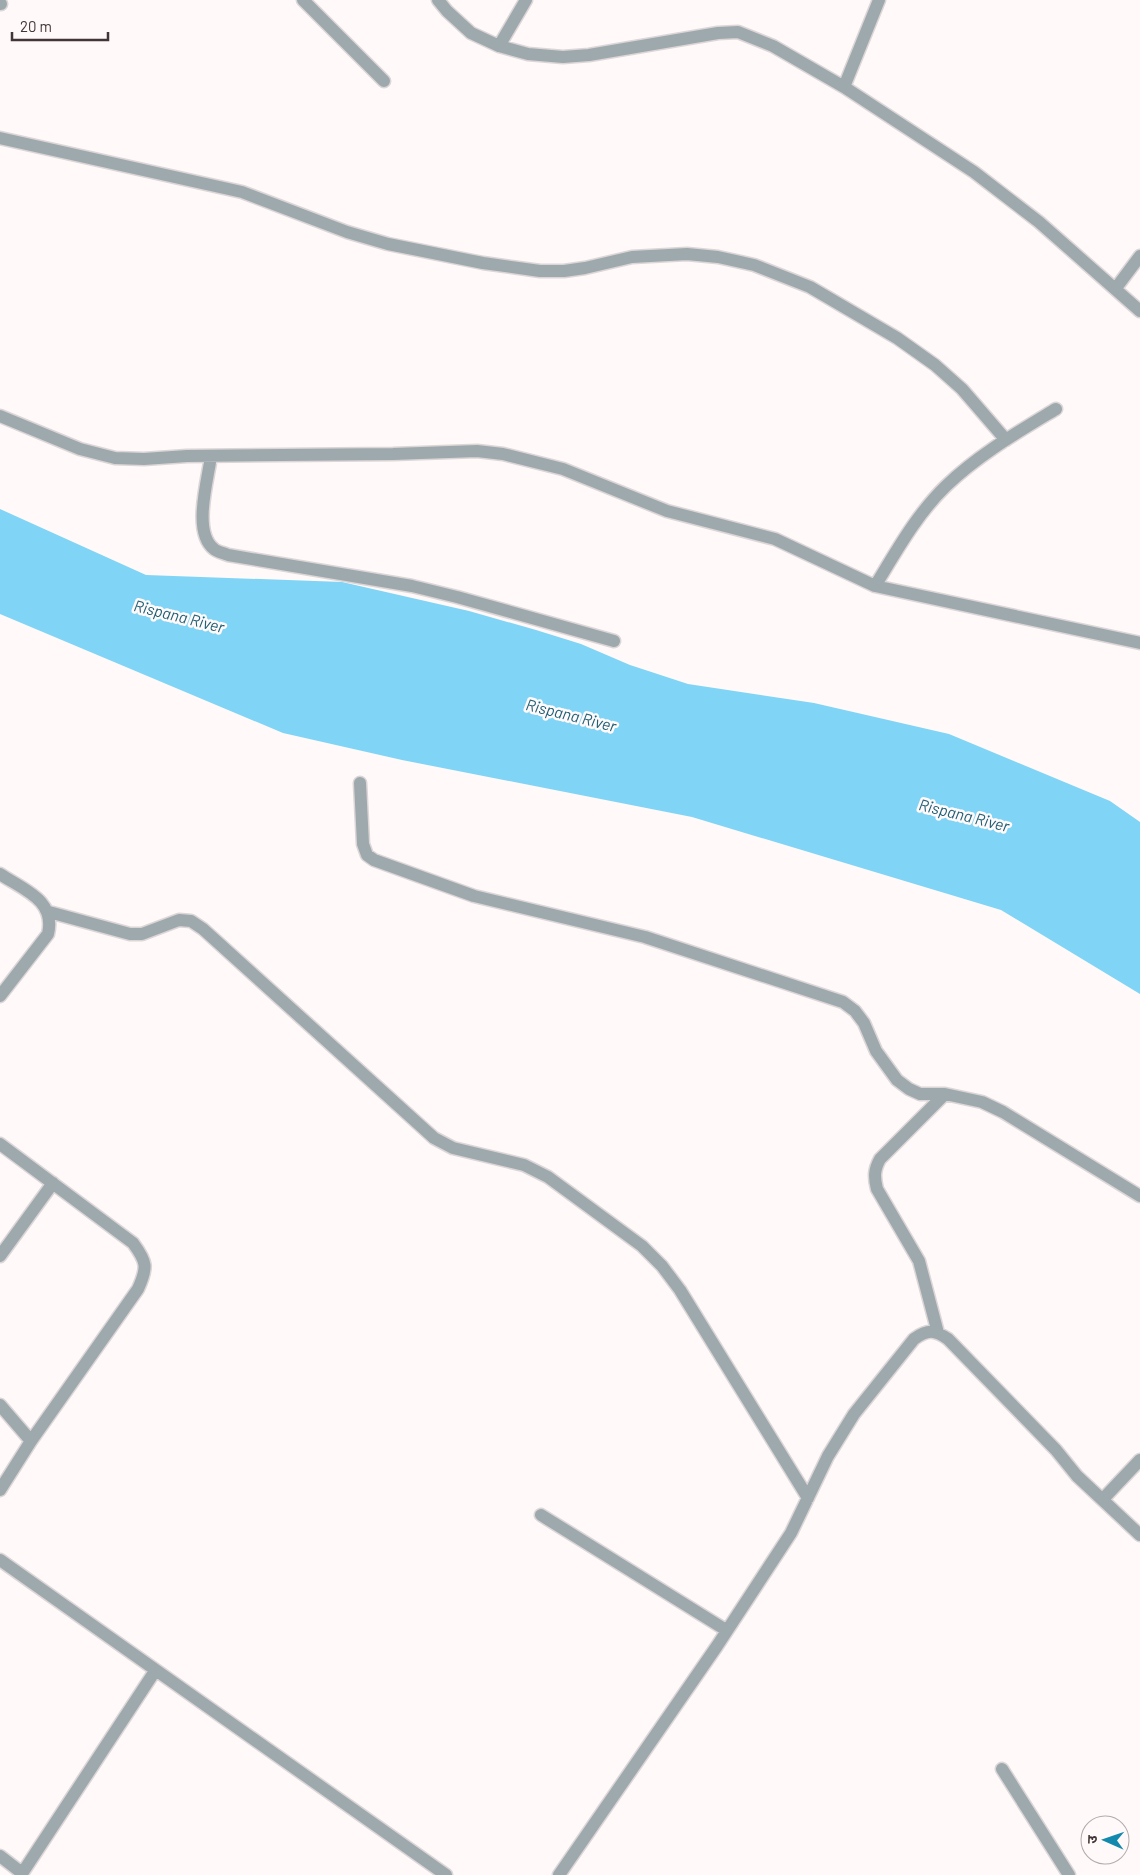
<svg xmlns="http://www.w3.org/2000/svg" width="1140" height="1875" viewBox="0 0 1140 1875" font-family="Barlow,'Noto Sans Devanagari',sans-serif">
<style>
.water{fill:#80d4f5}
.lines{fill:none;stroke-linecap:round;stroke-linejoin:round}
.street-casing{stroke:#ddd6d6;stroke-width:15}
.street{stroke:#9ea9ae;stroke-width:12}
.labels{text-anchor:middle;stroke-width:5;stroke-linejoin:round;paint-order:stroke}
.water-label{font-size:16px;font-style:italic;fill:#1d5f76;stroke:#fff9f9}
</style>
<rect width="100%" height="100%" fill="#fff9f9"/>
<path class="water" d="M 0,509 L 146,575 L 342,582 L 469,611 L 536,630 L 581,644 L 630,665 L 688,684 L 814,703 L 949,734 L 1110,801 L 1140,822 L 1140,994 L 1001,910 L 692,817 L 402,760 L 283,733 L 0,614 Z"/>
<g class="lines">
<g class="street-casing">
<path id="street" d="M 303,0 L 384,81
M 438,0 L 447,11 L 471,33 L 499,46 L 528,54 L 563,57 L 589,55 L 718,33 L 738,32 L 773,46 L 844,87 L 974,172 L 1039,222 L 1140,311
M 0,3 L 1,4
M 499,46 L 526,0
M 844,87 L 879,0
M 0,138 L 242,192 L 347,232 L 388,244 L 483,263 L 540,271 L 564,271 L 585,268 L 632,257 L 687,254 L 718,257 L 754,265 L 810,287 L 897,338 L 935,365 L 962,389 L 1006,440
M 1116,288 L 1140,256
M 0,416 L 80,449 L 115,458 L 144,459 L 187,456 L 393,454 L 477,451 L 503,454 L 563,469 L 667,511 L 775,539 L 875,586 L 1140,643
M 211,456 C 208,480 192,532 214,549 C 217,552 224,553 228,555 L 412,586 L 457,597 L 614,641
M 875,586 C 896,552 916,515 946,486 C 978,455 1018,432 1056,409
M 360,783 L 363,844 L 367,855 L 374,860 L 474,896 L 645,937 L 843,1002 L 855,1011 L 864,1023 L 876,1051 L 897,1080 L 909,1089 L 920,1094 L 945,1094
M 0,874 C 24,890 56,900 48,934 L 0,996
M 49,912 L 130,934 L 142,934 L 179,920 L 191,921 L 203,929 L 434,1138 L 453,1148 L 524,1165 L 548,1177 L 642,1246 L 662,1266 L 680,1290 L 808,1498
M 0,1144 L 133,1243 C 147,1262 148,1267 138,1289 L 31,1441 L 0,1490
M 0,1256 L 53,1183
M 938,1333 L 919,1261 L 877,1189 C 874,1177 874,1170 880,1159 L 945,1094 L 982,1102 L 1003,1112 L 1140,1196
M 0,1405 L 31,1441
M 1103,1499 L 1140,1460
M 541,1515 L 726,1630
M 0,1560 L 446,1875
M 1002,1769 L 1069,1875
M 0,1856 L 22,1873
M 21,1875 L 155,1671
M 559,1875 L 717,1646 L 791,1533 L 828,1456 L 854,1414 L 914,1339 C 928,1329 935,1330 948,1339 L 1056,1450 L 1077,1476 L 1140,1535"/>
</g>
<use href="#street" class="street"/>
</g>
<g class="labels">
<g class="water-label">
<text transform="translate(179 616) rotate(14)" y="6">Rispana River</text>
<text transform="translate(571 715) rotate(14)" y="6">Rispana River</text>
<text transform="translate(964 815) rotate(14)" y="6">Rispana River</text>
</g>
</g>
<g transform="translate(1105 1840) rotate(272)"><circle r="24" fill="#fff9f9" stroke="#b3abab"/>
<path d="M0-4L9 19L0 12L-9 19Z" fill="#1289ad"/>
<text y="-8" font-size="14" font-weight="bold" text-anchor="middle" fill="#413636">उ</text>
</g>
<path d="M12 32v8h96v-8" fill="none" stroke="#413636" stroke-width="2.5"/>
<text x="20" y="32" font-size="15" fill="#413636" stroke="#fff9f9" stroke-width="4" paint-order="stroke">20 m</text>
</svg>
